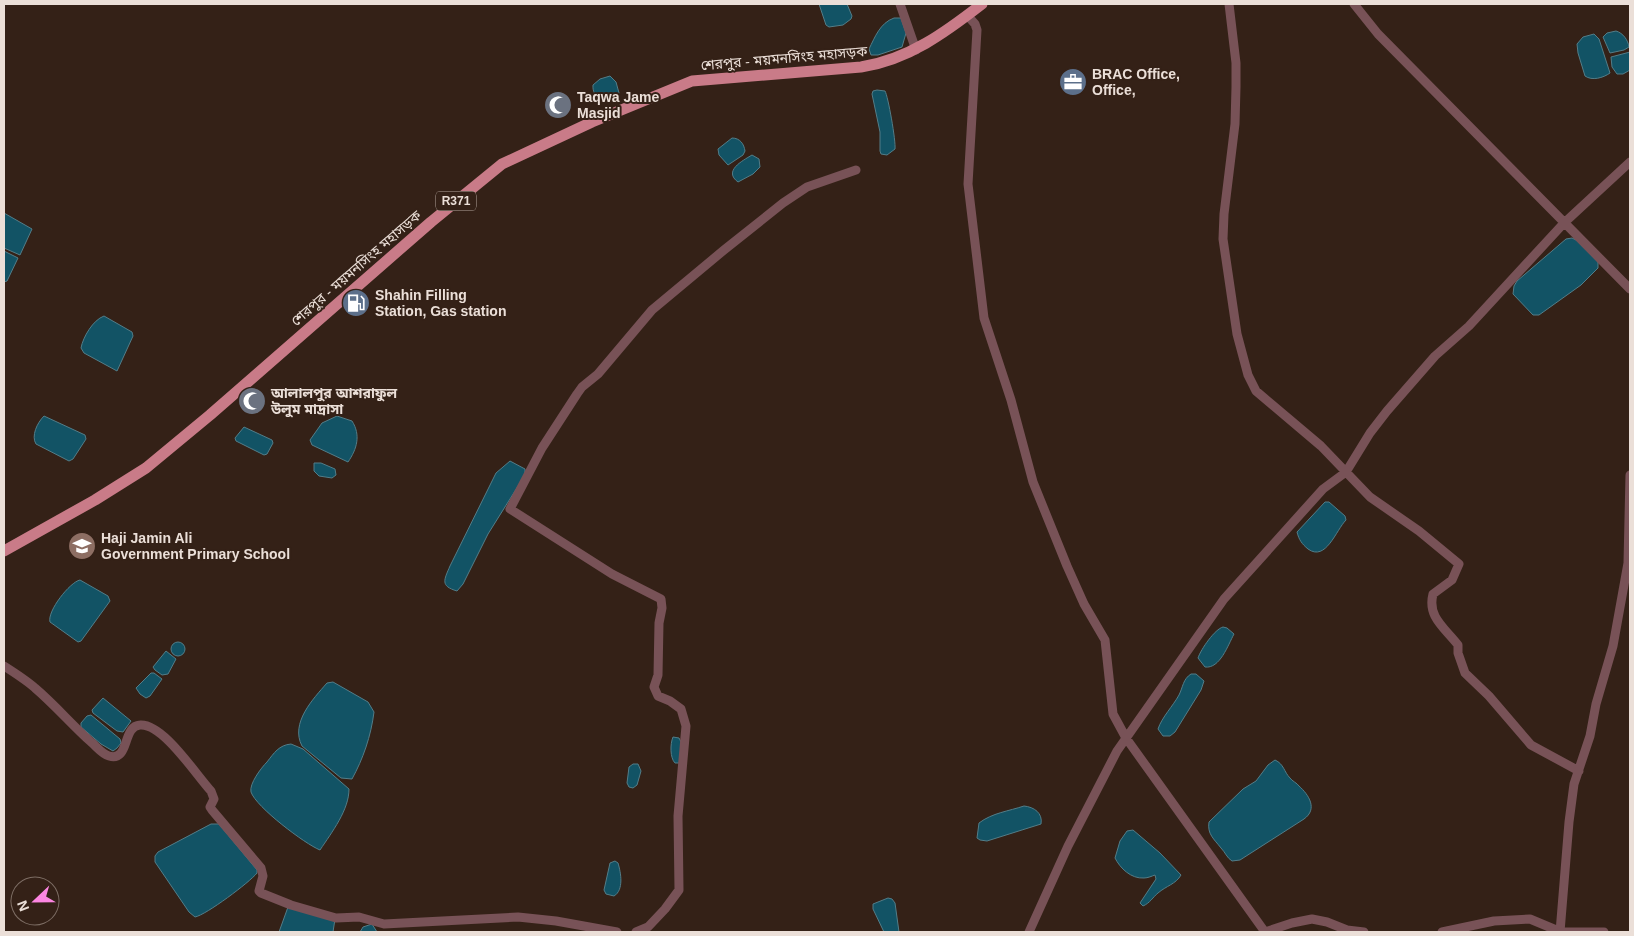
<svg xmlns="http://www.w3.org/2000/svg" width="1634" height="936" viewBox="0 0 1634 936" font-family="Helvetica,'Noto Sans Bengali',sans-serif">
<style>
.water{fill:#125365;stroke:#537d88}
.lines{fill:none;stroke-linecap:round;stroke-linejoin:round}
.minor{stroke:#785257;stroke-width:9}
.major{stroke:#c97b88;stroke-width:11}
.labels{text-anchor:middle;stroke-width:4;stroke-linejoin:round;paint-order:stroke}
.shield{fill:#342117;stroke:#b4a69e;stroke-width:1}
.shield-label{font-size:12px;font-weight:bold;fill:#ebdfd8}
.street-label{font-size:14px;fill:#ebdfd8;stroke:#342117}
.poi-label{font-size:14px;font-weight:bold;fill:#ebdfd8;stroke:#342117;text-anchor:start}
</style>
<rect width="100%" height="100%" fill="#342117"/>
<path class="water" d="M 819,4 L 847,4 L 852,16 L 851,19 L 843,25 L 829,27 L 826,25 Z
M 894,18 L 901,18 L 906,33 L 902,47 L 878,55 L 871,55 L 869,49 C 875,37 880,23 894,18 Z
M 1616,31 C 1623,33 1628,40 1629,47 L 1624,50 L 1610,53 L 1603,37 L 1607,33 Z
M 1594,34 L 1599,39 L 1610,73 C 1603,78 1592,81 1585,76 L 1578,53 L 1577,44 L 1583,37 Z
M 1630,52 L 1630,70 L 1623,74 L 1617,74 L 1612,67 L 1611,57 Z
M 610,76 L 616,82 L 619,93 L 614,101 C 603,104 592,97 593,85 L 600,79 Z
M 877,90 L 885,91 C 888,96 896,141 895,149 L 887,155 L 881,154 L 880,151 L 880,132 L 872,94 L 873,91 Z
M 732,138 C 740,138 744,144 745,151 L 743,155 L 728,165 L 719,155 L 718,149 Z
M 752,155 L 759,159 L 760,167 L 753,174 L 738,182 C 723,171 742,161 752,155 Z
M 4,213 L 32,229 L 20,255 L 4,248 Z
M 1572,238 L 1578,241 L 1598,262 L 1598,268 L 1581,285 L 1539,315 L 1533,315 L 1513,294 L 1514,286 L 1517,281 L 1566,239 Z
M 4,251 L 18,258 L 7,281 L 4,282 Z
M 104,316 L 132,332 L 133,336 L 117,371 L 84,353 L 81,348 C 83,337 93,320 104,316 Z
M 44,416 L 85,435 L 86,439 L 73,459 L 69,461 L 36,444 C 31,436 37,423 44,416 Z
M 337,416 L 352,421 C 361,435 357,449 348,462 L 312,445 L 310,440 L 322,423 Z
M 244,427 L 272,440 L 273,443 L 267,454 L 264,455 L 236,441 L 235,438 Z
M 510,461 L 525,469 L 525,475 L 488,534 L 463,584 L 457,591 C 440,586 444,580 450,566 L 496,473 Z
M 314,463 L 321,463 L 335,469 L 336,475 L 332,478 L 319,476 L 314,471 Z
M 1325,502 L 1329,502 L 1345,516 L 1346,520 C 1336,530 1326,562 1308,549 C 1302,544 1299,540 1297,532 Z
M 80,580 L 108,596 L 110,601 L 81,641 L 78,642 L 50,622 C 47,611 70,582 80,580 Z
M 1223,627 L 1227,628 L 1234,634 C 1228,645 1220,669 1205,667 L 1198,658 C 1201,649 1215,629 1223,627 Z
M171 649a7 7 0 1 1 14 0a7 7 0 1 1-14 0Z
M 166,651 L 176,659 L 168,674 L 162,675 L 155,670 L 153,667 Z
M 151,673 L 154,673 L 162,679 L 150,696 L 146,698 L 140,694 L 136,688 Z
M 1191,674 L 1196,674 L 1204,681 L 1201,690 L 1175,732 L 1170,736 L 1163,736 L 1158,729 C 1162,717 1173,706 1179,695 C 1183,687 1183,679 1191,674 Z
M 333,682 L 368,702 L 374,712 C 371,736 363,759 352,779 L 341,778 L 302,746 C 290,723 313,699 327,683 Z
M 103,698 L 131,721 L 123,732 L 117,731 L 93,713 L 92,710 Z
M 91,715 L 120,739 L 121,743 L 117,748 L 113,751 L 101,744 L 81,727 L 81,723 L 87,716 Z
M 673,737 L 679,738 L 682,744 L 680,763 L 675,763 C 670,758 670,744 673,737 Z
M 291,744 L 303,749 L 349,789 C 349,810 332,832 320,850 C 305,844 256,807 251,792 C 249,784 261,768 267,762 C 274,753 279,745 291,744 Z
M 1275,760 C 1284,764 1284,772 1290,778 C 1292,781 1297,783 1299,786 C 1309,795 1318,809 1304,819 L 1240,860 L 1232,861 C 1227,858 1225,852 1221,848 C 1214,839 1207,834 1209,822 L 1243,789 L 1256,781 L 1268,765 Z
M 633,764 L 638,764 L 641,771 L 637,785 L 633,788 L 629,787 L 627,783 L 629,767 Z
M 1024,806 C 1034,807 1043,813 1041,824 L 987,841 L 980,840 L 977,838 L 979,823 C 992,813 1009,811 1024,806 Z
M 211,824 L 219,824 L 257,870 L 257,873 C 250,882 206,915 195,917 L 189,912 L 155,862 L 155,856 L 158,852 Z
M 1133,830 L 1160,853 L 1181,875 C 1176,884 1166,886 1158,893 C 1153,897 1150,903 1143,906 L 1140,903 L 1156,879 L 1155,875 C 1152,876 1148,878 1144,878 C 1131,879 1120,868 1115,858 L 1120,841 L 1127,831 Z
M 615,861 L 618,863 C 621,873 624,890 614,896 L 606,894 L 604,890 L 610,863 Z
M 888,898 L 892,899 L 895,903 L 899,932 L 884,932 L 873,909 L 873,904 Z
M 288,907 L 335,919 L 333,932 L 279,932 Z
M 372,924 L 377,932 L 360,932 L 363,927 Z"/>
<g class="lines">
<path class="minor" d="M 900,4 L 916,50
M 1229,4 L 1236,63 L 1236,87 L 1235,124 L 1224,214 L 1223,239 L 1237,334 L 1248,375 L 1256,391 L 1321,446 L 1370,497 L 1419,531 L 1459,564 L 1452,580 L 1433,594 C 1427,617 1445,628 1458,645 L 1458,653 L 1465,673 L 1489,696 L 1531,745 L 1579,771
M 1354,4 L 1378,34 L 1630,289
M 967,15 L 975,24 L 977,30 L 968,184 L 984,318 L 1011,400 L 1033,482 L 1067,566 L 1084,604 L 1105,640 L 1113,714 L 1126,738 L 1265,932
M 4,666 C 15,673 26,680 35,688 C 55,705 72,725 91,742 C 96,746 102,754 109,756 C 130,762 122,726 140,725 C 163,723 196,775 211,791 L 214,799 L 210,807 L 212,810 L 261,868 L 263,876 L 259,891 L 261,893 L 291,905 L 336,918 L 359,917 L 384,924 L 518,917 L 556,921 L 617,932
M 636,932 L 648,927 L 665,909 L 679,890 L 678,816 L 686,726 L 681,709 L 670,701 L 658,696 L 654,687 L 658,675 L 659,623 L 662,608 L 661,599 L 612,574 L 510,509 L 542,448 L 577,394 L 582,387 L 598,374 L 652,310 L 724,250 L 783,203 L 807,187 L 856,170
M 1029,932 L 1068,846 L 1117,751 L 1224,599 L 1323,489 L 1346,472 L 1370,433 L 1387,411 L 1435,356 L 1469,326 L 1564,223 L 1630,162
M 1265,932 L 1292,923 L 1312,919 L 1327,922 L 1347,930 L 1364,932
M 1442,932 L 1494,921 L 1530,919 L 1561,932 L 1604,932
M 1560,932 L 1569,822 L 1574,784 L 1590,736 L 1596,704 L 1613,646 L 1628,563 L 1630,475"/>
<path class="major" d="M 4,551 L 95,500 L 146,468 L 210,415 L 431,222 L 502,164 L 592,122 L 692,81 L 861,67 C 908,60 946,32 982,4"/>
</g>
<defs>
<g id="office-disc" transform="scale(1.4375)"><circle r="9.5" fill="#5c6f8a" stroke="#342117"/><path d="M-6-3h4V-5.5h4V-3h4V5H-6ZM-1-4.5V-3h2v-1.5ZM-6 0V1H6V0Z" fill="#fff"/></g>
<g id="mosque-disc" transform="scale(1.4375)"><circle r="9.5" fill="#6b7280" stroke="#342117"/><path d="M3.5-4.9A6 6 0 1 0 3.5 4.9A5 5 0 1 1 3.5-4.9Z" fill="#fff"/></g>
<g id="fuel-disc" transform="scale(1.4375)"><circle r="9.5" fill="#5c6f8a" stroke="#342117"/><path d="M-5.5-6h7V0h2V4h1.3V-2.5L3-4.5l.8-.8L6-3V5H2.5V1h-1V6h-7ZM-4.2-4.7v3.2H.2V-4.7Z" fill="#fff"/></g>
<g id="school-disc" transform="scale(1.4375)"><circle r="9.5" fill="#8d6e63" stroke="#342117"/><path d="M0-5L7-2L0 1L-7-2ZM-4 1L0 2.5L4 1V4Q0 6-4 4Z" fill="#fff"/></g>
</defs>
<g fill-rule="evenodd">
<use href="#office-disc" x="1073" y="82"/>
<use href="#mosque-disc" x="558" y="105"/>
<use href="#fuel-disc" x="356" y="303"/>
<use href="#mosque-disc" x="252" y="401"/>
<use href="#school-disc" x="82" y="546"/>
</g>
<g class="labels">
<rect class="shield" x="436" y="191.5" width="40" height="19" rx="4"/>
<g class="shield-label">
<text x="456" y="205">R371</text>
</g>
<g class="street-label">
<text transform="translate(784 58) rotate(-5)" y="5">শেরপুর - ময়মনসিংহ মহাসড়ক</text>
<text transform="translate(356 268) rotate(-41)" y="5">শেরপুর - ময়মনসিংহ মহাসড়ক</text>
</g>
<g class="poi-label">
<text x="1092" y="79">BRAC Office,<tspan x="1092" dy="16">Office,</tspan></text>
<text x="577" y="102">Taqwa Jame<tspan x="577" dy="16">Masjid</tspan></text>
<text x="375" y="300">Shahin Filling<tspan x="375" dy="16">Station, Gas station</tspan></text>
<text x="271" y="398">আলালপুর আশরাফুল<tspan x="271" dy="16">উলুম মাদ্রাসা</tspan></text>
<text x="101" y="543">Haji Jamin Ali<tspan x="101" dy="16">Government Primary School</tspan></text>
</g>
</g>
<rect width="1634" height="936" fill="none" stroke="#ebdfd8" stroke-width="10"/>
<g transform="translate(35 901) rotate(248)"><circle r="24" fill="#342117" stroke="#7d6d64"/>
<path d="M0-4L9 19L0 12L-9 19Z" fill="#fd86e2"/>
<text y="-8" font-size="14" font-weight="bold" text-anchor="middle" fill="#ebdfd8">N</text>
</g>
</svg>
